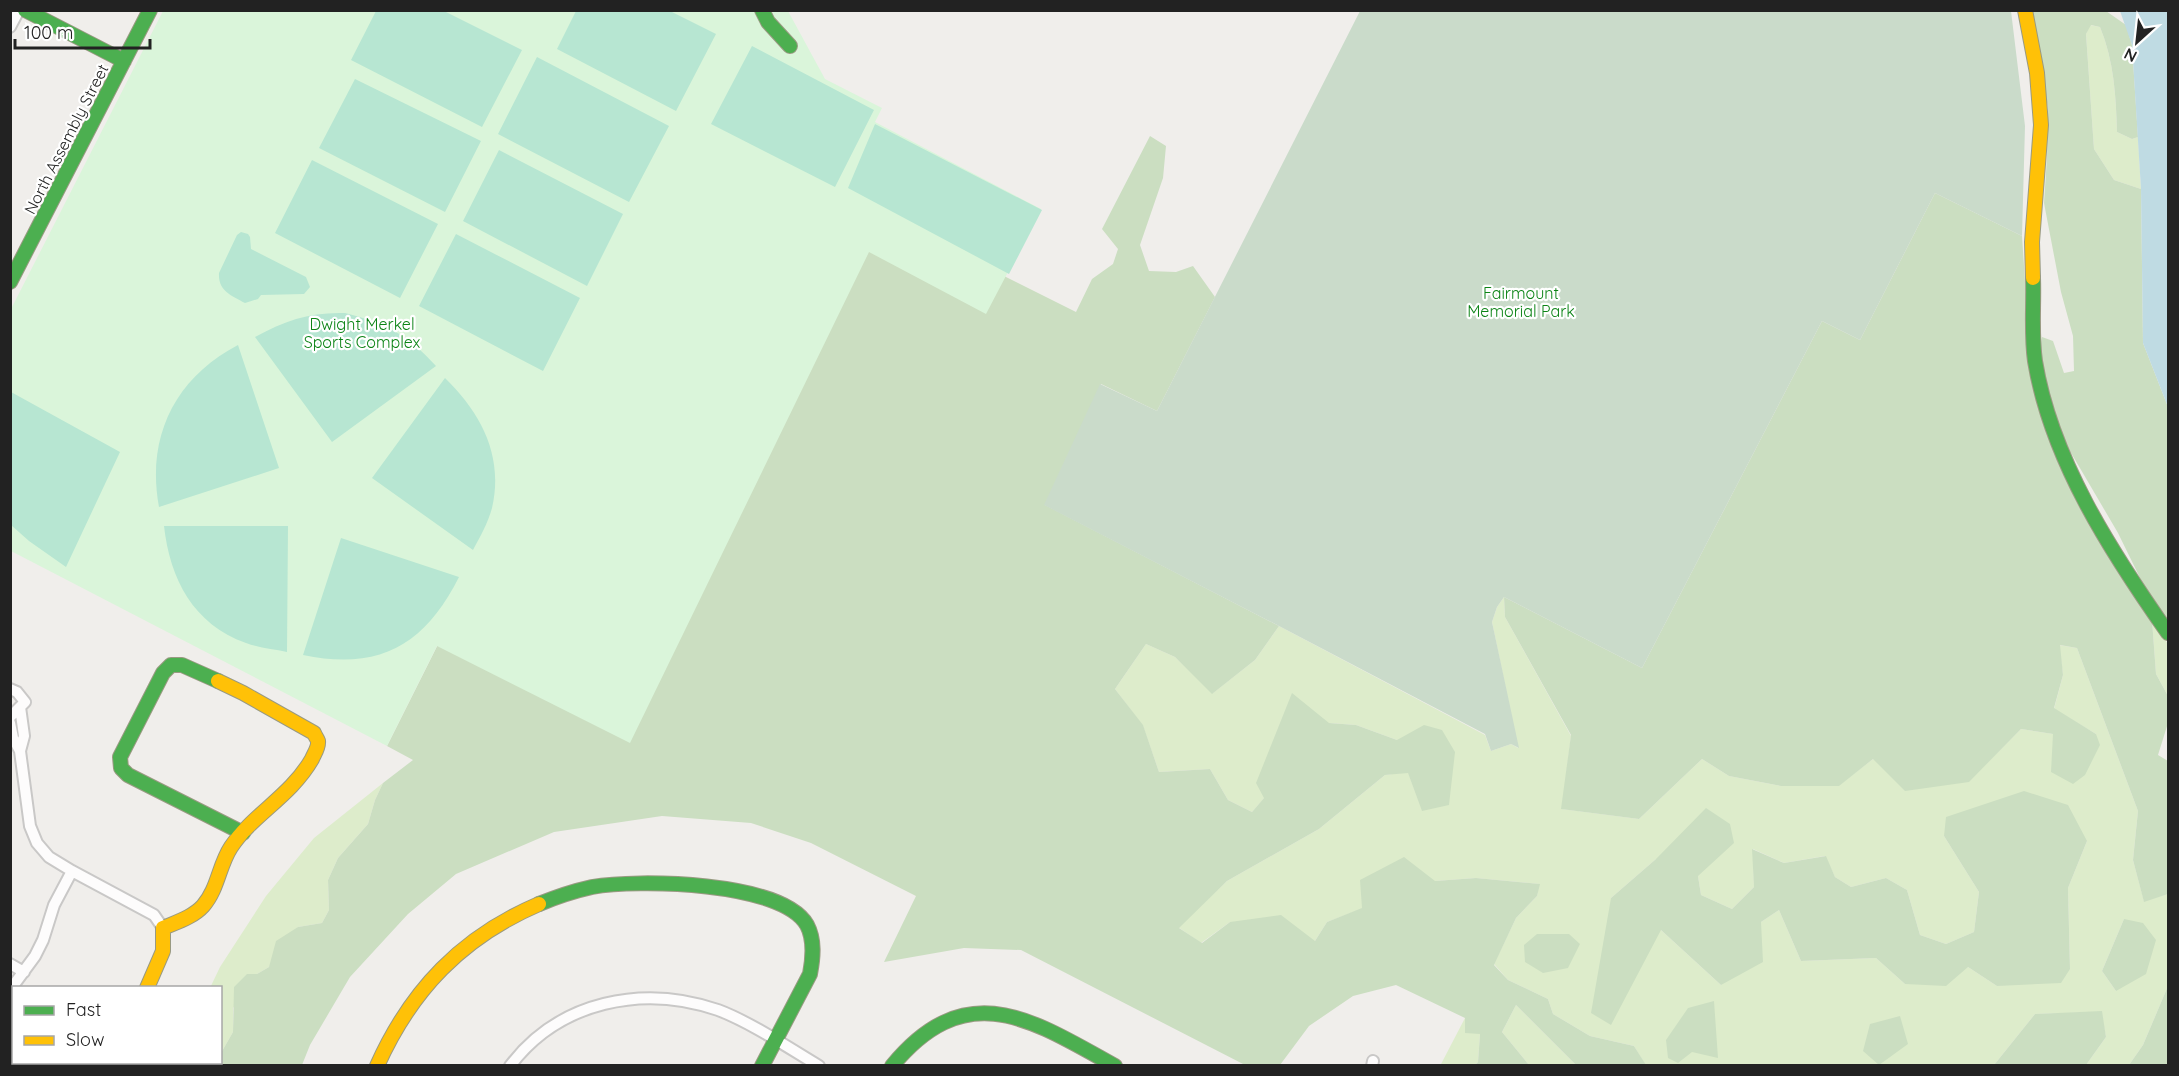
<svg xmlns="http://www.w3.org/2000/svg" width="2179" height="1076" viewBox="0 0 2179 1076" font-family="Quicksand,sans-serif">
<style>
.grass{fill:#ddeccb;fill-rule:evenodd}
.forest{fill:#cbdec1}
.cemetery{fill:#cadbca}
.park{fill:#daf5da}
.pitch{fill:#b7e6d2}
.water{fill:#bfdbe3}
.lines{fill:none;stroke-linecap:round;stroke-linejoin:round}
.street-casing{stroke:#c9c8c7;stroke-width:14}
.fast-casing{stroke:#999a82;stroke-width:16}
.slow-casing{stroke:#999a82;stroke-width:16}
.street{stroke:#fdfcfc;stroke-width:10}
.fast{stroke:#4caf50;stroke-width:14}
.slow{stroke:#ffc107;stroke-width:14}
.labels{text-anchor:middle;stroke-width:4.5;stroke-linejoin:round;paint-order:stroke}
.street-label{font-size:16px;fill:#222;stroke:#fff}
.park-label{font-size:16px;fill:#0c8416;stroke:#fff}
</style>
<rect width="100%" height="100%" fill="#f0eeeb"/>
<path class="grass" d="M 2090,25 L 2100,27 C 2114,61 2116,96 2117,132 L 2132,139 L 2138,137 L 2141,189 L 2114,180 L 2094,149 L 2086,34 Z
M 1504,597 L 1505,617 L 1571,736 L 1562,809 L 1639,819 L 1702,759 L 1729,776 L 1781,786 L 1838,786 L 1873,759 L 1969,781 L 2021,729 L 2053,734 L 2096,734 L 2054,709 L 2063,675 L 2059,645 L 2077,648 L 2138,811 L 2133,860 L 2144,901 L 2168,894 L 2168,986 L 2143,1045 L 2129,1065 L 2086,1065 L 2106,1037 L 2101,1012 L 2035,1014 L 1994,1065 L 1646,1066 L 1634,1046 L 1590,1036 L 1553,1014 L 1548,999 L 1508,980 L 1494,964 L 1516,918 L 1537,896 L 1539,884 L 1476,878 L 1435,881 L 1327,922 L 1315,941 L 1230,922 L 1201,943 L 1178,927 L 1227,881 L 1319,829 L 1385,775 L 1408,772 L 1422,811 L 1397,740 L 1356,725 L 1329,723 L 1252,812 L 1228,800 L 1210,769 L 1159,772 L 1143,726 L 1115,689 L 1146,644 L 1175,657 L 1213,693 L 1255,660 L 1279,626 L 1485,735 L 1491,751 L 1511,744 L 1518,748 L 1492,622 L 1497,607 ZM 1944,836 L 2087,841 L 2068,888 L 2070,969 L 1997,986 L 1968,967 L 1905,984 L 1876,958 L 1801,961 L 1779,910 L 1761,922 L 1721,985 L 1661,930 L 1611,898 L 1656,859 L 1698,876 L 1701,895 L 1732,909 L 1754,887 L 1753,849 L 1784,863 L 1825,856 L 1835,877 L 1851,887 L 1886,878 L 1907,890 L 1920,935 L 1946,944 L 1974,932 L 1979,892 ZM 2124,919 L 2116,991 L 2102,971 Z
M 2152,620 L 2168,644 L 2168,696 L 2156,674 Z
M 383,783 L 375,800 L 368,824 L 338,858 L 328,880 L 329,910 L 322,923 L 298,927 L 269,967 L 257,974 L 233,1008 L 233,1032 L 221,1053 L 220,988 L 210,988 L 220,967 L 266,896 L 314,838 Z
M 1516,1005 L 1576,1065 L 1529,1065 L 1502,1032 Z
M 1465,1018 L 1480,1034 L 1478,1062 L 1475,1065 L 1440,1066 Z"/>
<path class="forest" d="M 2031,11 L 2106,11 L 2126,25 L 2132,45 L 2138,137 L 2132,139 L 2117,132 C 2116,96 2114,61 2100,27 L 2091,25 L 2086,34 L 2094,149 L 2114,180 L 2141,189 L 2143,343 L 2168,407 L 2168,622 L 2143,584 L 2118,533 L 2067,446 L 2049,399 L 2040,349 L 2042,337 L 2053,341 L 2064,373 L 2074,371 L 2073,336 L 2061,292 L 2044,203 L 2047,157 L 2048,108 Z
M 1150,136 L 1166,146 L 1163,178 L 1140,245 L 1149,271 L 1176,272 L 1193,266 L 1215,297 L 1157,411 L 1101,384 L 1045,505 L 1279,626 L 1255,660 L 1212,694 L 1175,657 L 1146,644 L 1115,689 L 1143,725 L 1159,772 L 1210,769 L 1228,800 L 1252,812 L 1264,798 L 1256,783 L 1292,693 L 1329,723 L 1356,725 L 1397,740 L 1424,725 L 1442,730 L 1455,752 L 1449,805 L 1422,811 L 1408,773 L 1385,775 L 1319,829 L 1227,881 L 1179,928 L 1202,943 L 1230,922 L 1281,915 L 1315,941 L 1327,922 L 1362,908 L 1360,880 L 1404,857 L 1435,881 L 1476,878 L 1540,884 L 1537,896 L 1516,918 L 1494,965 L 1508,980 L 1548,999 L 1553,1014 L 1590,1036 L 1634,1046 L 1646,1065 L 1576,1065 L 1516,1005 L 1502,1032 L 1529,1065 L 1475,1065 L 1478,1062 L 1480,1034 L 1465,1033 L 1465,1018 L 1396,985 L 1353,996 L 1309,1026 L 1280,1065 L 1245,1065 L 1021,950 L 964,948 L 884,962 L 916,896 L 811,843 L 751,823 L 662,816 L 554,832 L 456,874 L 408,914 L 350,977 L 310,1045 L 302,1065 L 194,1066 L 199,1063 L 220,1062 L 221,1053 L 233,1032 L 234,987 L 247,974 L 257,974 L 269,967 L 276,941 L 298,927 L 322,923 L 329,910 L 328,880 L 338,858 L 368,824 L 375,800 L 383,783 L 413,760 L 387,746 L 557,407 L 872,210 L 1076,312 L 1092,279 L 1113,264 L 1118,249 L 1102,229 Z
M 1935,193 L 2022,236 L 2030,356 L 2045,426 L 2152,620 L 2156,674 L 2168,696 L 2168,723 L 2158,755 L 2168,761 L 2168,894 L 2144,902 L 2133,860 L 2138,811 L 2077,648 L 2060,645 L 2063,675 L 2054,708 L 2096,734 L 2100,745 L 2085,775 L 2073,784 L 2051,772 L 2053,734 L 2021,729 L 1969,782 L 1905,791 L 1873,759 L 1839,786 L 1781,786 L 1729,776 L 1702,759 L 1639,819 L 1561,809 L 1571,735 L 1505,617 L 1504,597 L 1642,668 L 1822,321 L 1860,340 Z
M 2024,791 L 2068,805 L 2087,841 L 2068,888 L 2070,969 L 2061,983 L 1997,986 L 1968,967 L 1946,986 L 1905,984 L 1876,958 L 1801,961 L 1779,910 L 1761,922 L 1763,962 L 1721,985 L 1661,930 L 1611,1025 L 1591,1013 L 1611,898 L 1656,859 L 1706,808 L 1730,824 L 1734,843 L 1698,876 L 1701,895 L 1732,909 L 1754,887 L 1752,849 L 1784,863 L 1826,856 L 1835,877 L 1851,887 L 1886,878 L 1907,890 L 1920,935 L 1946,944 L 1974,932 L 1979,892 L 1944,836 L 1946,817 Z
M 2124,919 L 2143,923 L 2156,940 L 2146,974 L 2116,991 L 2102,971 Z
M 1537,934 L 1569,934 L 1580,944 L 1568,968 L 1543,973 L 1525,962 L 1524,945 Z
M 2168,986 L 2168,1065 L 2129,1065 L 2143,1045 Z
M 1714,1001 L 1718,1058 L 1692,1052 L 1678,1063 L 1668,1058 L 1666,1040 L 1688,1008 Z
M 2102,1011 L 2106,1037 L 2086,1065 L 1994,1065 L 2035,1014 Z
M 1900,1016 L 1908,1044 L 1879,1065 L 1863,1051 L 1870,1024 Z"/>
<path class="cemetery" d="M 1360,11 L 2011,11 L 2025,126 L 2022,236 L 1935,193 L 1860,340 L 1822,321 L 1642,668 L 1504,597 L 1497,607 L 1492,622 L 1519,748 L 1511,744 L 1491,751 L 1485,734 L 1279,626 L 1044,505 L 1100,384 L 1157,411 Z"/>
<path class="park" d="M 163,11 L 788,11 L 825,79 L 882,108 L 875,122 L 1041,209 L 986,314 L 869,252 L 630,743 L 437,646 L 387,746 L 11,551 L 10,311 Z"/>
<path class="pitch" d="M 376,11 L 444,11 L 522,50 L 482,127 L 351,60 Z
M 576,11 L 670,11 L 716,34 L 676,111 L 557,49 Z
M 752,46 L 874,110 L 835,187 L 711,124 Z
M 537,57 L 669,126 L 629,202 L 498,134 Z
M 355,79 L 481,141 L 445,212 L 319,148 Z
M 875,124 L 1042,210 L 1009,274 L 848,188 Z
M 499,150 L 623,214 L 587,286 L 463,221 Z
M 312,160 L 438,224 L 400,298 L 275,233 Z
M 241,232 L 248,234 L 250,237 L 251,249 L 306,277 L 310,287 L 304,294 L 261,295 L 258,299 L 245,303 C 231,295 218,291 219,273 L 237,235 Z
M 456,234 L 580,298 L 543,371 L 419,306 Z
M 345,313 C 386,323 408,335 436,366 L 332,442 L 255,337 C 286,320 310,312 345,313 Z
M 238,345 L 279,468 L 159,507 C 146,437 175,378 238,345 Z
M 445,378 C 481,413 504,456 492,508 C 488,523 480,537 473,550 L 372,478 Z
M 11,392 L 120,452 L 66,567 L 29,541 L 11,525 Z
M 164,526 L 288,526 L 287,652 C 273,649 259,648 246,643 C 193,624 170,579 164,526 Z
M 341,538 L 459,577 C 425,645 379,671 303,655 Z"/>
<path class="water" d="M 2120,11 L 2168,11 L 2168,407 L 2143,343 L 2141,189 L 2132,45 Z"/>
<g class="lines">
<g class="street-casing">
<path id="street" d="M 10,27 L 19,10
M 10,689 L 17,692 L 25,702 L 10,717
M 10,723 L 13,738 L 20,751 L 30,826 L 37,843 L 49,857 L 72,871 L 154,915 L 163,928
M 20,751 L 24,736 L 20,707
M 10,964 L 24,972
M 10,990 L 35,956 L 43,940 L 54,905 L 72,871
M 108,1066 L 109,1062
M 510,1066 C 559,1001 643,984 718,1010 C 750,1022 789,1048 819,1066
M 1372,1066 L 1373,1061"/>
</g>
<g class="fast-casing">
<path id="fast" d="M 25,10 L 124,61
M 762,10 L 768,22 L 790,46
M 2033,278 C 2034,305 2031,334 2035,361 C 2051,459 2111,552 2168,633
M 10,282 L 150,10
M 218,681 L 182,665 L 171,665 L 163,673 L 120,757 L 121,768 L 128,775 L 243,833
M 539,904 C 556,897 574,891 592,887 C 636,879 782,881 807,925 C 815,940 813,958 810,974 L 762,1066
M 892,1066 C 967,975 1032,1020 1115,1066"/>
</g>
<g class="slow-casing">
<path id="slow" d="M 2025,10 L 2037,73 L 2041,125 L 2032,242 L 2033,278
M 147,988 L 163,951 L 163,928 C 177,922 193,917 203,906 C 218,889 219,865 231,847 C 253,814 290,797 312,759 C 314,754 319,747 318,741 C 317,738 315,736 314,733 L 243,693 L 218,681
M 377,1066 C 411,990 462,937 539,904"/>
</g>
<use href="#street" class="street"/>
<use href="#fast" class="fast"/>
<use href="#slow" class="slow"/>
</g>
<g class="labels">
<g class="street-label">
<text transform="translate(66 139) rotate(-63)" y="6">North Assembly Street</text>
</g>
<g class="park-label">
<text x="1521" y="299">Fairmount<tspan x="1521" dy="18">Memorial Park</tspan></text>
<text x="362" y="330">Dwight Merkel<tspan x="362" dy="18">Sports Complex</tspan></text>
</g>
</g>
<rect width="2179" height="1076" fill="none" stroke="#222222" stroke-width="24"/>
<rect x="12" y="986" width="210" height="78" fill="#ffffff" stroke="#a7a7a7" stroke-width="1.5"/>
<rect x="24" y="1006" width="30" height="9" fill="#4caf50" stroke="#a7a7a7" stroke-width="1.5"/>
<text x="66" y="1016" font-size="18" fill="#222222">Fast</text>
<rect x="24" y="1036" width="30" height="9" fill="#ffc107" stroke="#a7a7a7" stroke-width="1.5"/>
<text x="66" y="1046" font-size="18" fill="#222222">Slow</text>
<g transform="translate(2137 42) rotate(207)" stroke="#ffffff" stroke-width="4.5" paint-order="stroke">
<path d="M0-4.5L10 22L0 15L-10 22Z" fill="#222222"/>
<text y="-9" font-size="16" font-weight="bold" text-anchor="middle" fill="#222222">N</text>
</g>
<path d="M15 39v9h135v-9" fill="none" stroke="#222222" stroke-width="3"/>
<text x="24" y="39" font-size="18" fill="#222222" stroke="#ffffff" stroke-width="4.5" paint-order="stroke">100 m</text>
</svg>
